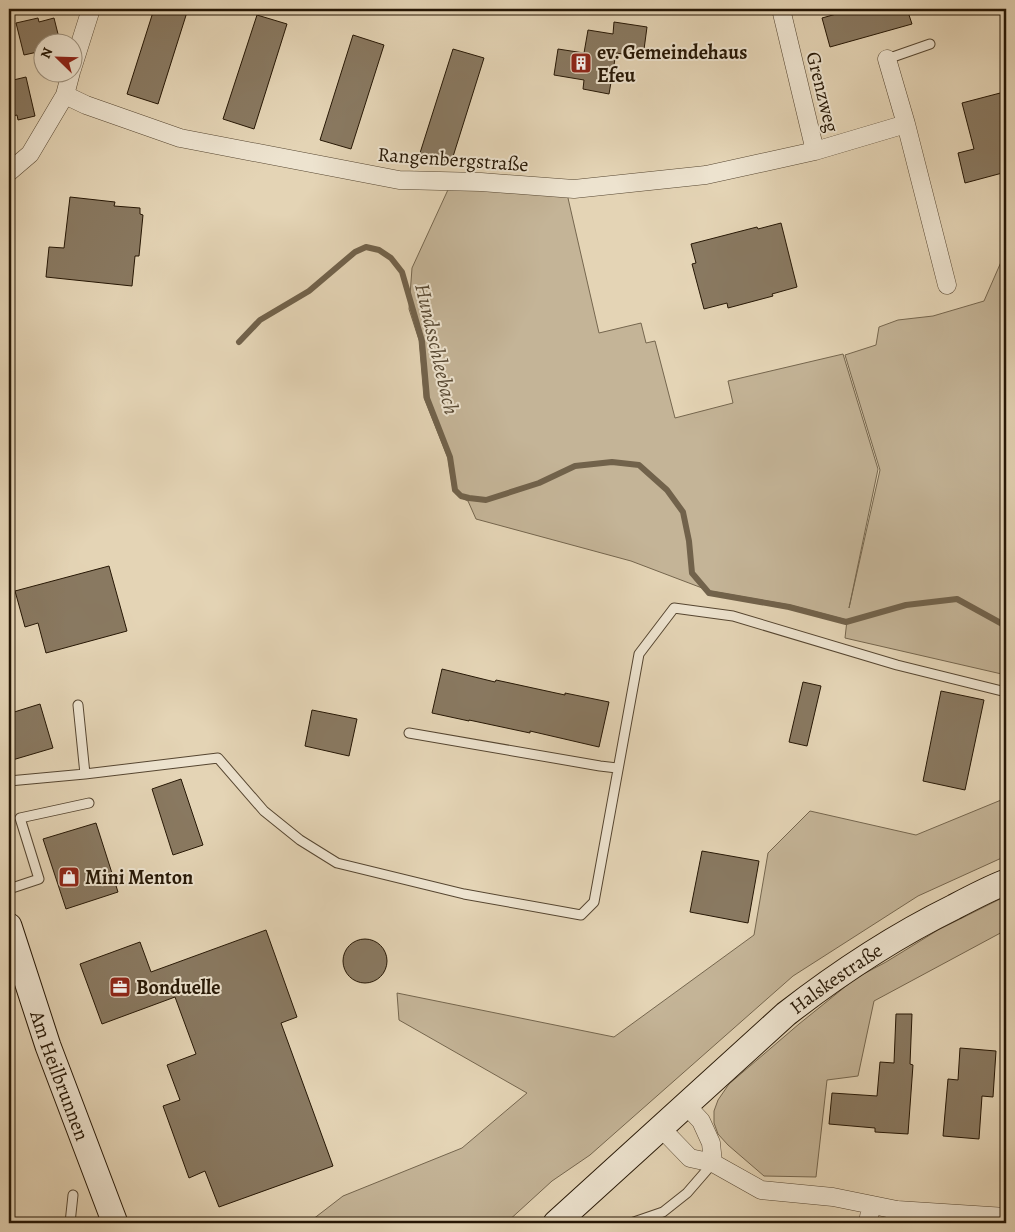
<svg xmlns="http://www.w3.org/2000/svg" width="1015" height="1232" viewBox="0 0 1015 1232" font-family="Alegreya,serif">
<style>
.green{fill:#c4b497;stroke:#75664e}
.lines{fill:none;stroke-linecap:round;stroke-linejoin:round}
.stream{stroke:#71624b;stroke-width:6}
.building{fill:#897961;stroke:#261705}
.lane-casing{stroke:#564631;stroke-width:11}
.street-casing{stroke:#564631;stroke-width:19}
.secondary-casing{stroke:#261705;stroke-width:27}
.lane{stroke:#ede3cf;stroke-width:9}
.street{stroke:#ede3cf;stroke-width:18}
.secondary{stroke:#ede3cf;stroke-width:25}
.labels{text-anchor:middle;stroke-width:4;stroke-linejoin:round;paint-order:stroke}
.poi-label{font-size:20px;font-weight:bold;fill:#261705;stroke:#ede3cf;text-anchor:start}
.street-label{font-size:20px;fill:#261705;stroke:#ede3cf}
.water-label{font-size:21px;font-style:italic;fill:#584933;stroke:#ede3cf}
</style>
<rect width="100%" height="100%" fill="#e4d4b5"/>
<filter id="stains"><feTurbulence type="fractalNoise" baseFrequency=".004" numOctaves="4"/><feColorMatrix values="0 0 0 0 .2 0 0 0 0 .09 0 0 0 0 .02 0 0 0 .5 -.17"/></filter>
<radialGradient id="worn" r=".72"><stop offset=".6" stop-color="#630" stop-opacity="0"/><stop offset="1" stop-color="#630" stop-opacity=".3"/></radialGradient>
<path class="green" d="M 452,181 L 565,185 L 599,333 L 641,323 L 646,343 L 655,341 L 675,418 L 733,403 L 728,381 L 843,354 L 878,469 L 849,608 L 880,470 L 845,355 L 876,345 L 879,327 L 898,320 L 933,316 L 984,301 L 1001,262 L 1006,255 L 1006,675 L 845,638 L 847,620 L 790,605 L 710,591 L 631,561 L 476,519 L 468,501 L 460,497 L 453,490 L 448,458 L 424,398 L 419,340 L 409,309 L 412,268 Z
M 1006,798 L 1006,856 L 918,896 L 793,976 L 590,1155 L 552,1181 L 506,1223 L 308,1223 L 343,1196 L 462,1148 L 527,1093 L 399,1020 L 397,993 L 614,1037 L 754,935 L 768,853 L 810,811 L 916,835 Z
M 1006,896 L 1006,930 L 874,1001 L 858,1076 L 827,1080 L 816,1177 L 764,1176 L 728,1145 L 718,1134 L 714,1123 L 714,1111 L 718,1100 L 729,1084 L 799,1024 L 856,978 L 886,962 L 938,930 Z"/>
<g class="lines">
<path class="stream" d="M 239,342 L 260,320 L 309,291 L 355,252 L 366,247 L 379,250 L 391,258 L 402,272 L 422,341 L 427,398 L 450,457 L 455,490 L 461,496 L 469,498 L 486,500 L 539,483 L 575,466 L 612,462 L 639,465 L 667,490 L 683,512 L 689,541 L 692,573 L 709,593 L 789,607 L 846,622 L 906,605 L 957,599 L 1006,626"/>
</g>
<path class="building" d="M 154,9 L 188,9 L 158,104 L 127,94 Z
M 854,9 L 907,9 L 912,24 L 830,47 L 822,18 Z
M 257,15 L 287,24 L 254,129 L 223,119 Z
M 38,18 L 39,22 L 54,18 L 60,42 L 42,42 L 42,51 L 24,55 L 16,23 Z
M 614,22 L 647,27 L 643,57 L 616,53 L 609,94 L 583,89 L 584,80 L 554,75 L 558,49 L 584,53 L 588,30 L 613,34 Z
M 353,35 L 384,45 L 351,149 L 320,140 Z
M 453,49 L 484,58 L 451,163 L 420,153 Z
M 26,77 L 35,116 L 18,120 L 17,115 L 9,117 L 9,81 Z
M 1004,92 L 1006,101 L 1006,172 L 965,183 L 958,153 L 974,149 L 962,103 Z
M 70,197 L 115,202 L 114,206 L 140,208 L 140,214 L 143,215 L 139,256 L 135,256 L 132,286 L 46,277 L 49,247 L 64,248 Z
M 781,223 L 797,287 L 772,294 L 773,296 L 728,308 L 727,303 L 704,309 L 692,264 L 696,263 L 691,244 L 757,227 L 758,229 Z
M 109,566 L 127,631 L 46,653 L 38,623 L 25,627 L 15,591 Z
M 442,669 L 495,682 L 496,680 L 565,695 L 565,693 L 609,702 L 599,747 L 530,731 L 530,733 L 469,720 L 469,721 L 432,713 Z
M 803,682 L 821,686 L 807,746 L 789,742 Z
M 941,691 L 984,700 L 965,790 L 923,781 Z
M 40,704 L 53,748 L 9,761 L 9,721 L 13,720 L 11,713 Z
M 312,710 L 357,719 L 349,756 L 305,746 Z
M 181,779 L 203,845 L 173,855 L 152,789 Z
M 96,823 L 118,892 L 66,909 L 43,839 Z
M 702,851 L 759,861 L 748,923 L 690,912 Z
M 266,930 L 297,1017 L 281,1023 L 333,1166 L 219,1207 L 205,1171 L 189,1178 L 163,1106 L 180,1100 L 167,1065 L 196,1054 L 175,997 L 102,1024 L 80,964 L 140,942 L 151,972 Z
M343 961a22 22 0 1 1 44 0a22 22 0 1 1-44 0Z
M 896,1014 L 912,1014 L 910,1064 L 913,1065 L 908,1134 L 875,1132 L 875,1128 L 829,1124 L 832,1093 L 877,1096 L 880,1062 L 894,1063 Z
M 960,1048 L 996,1051 L 993,1097 L 982,1096 L 979,1139 L 943,1136 L 948,1079 L 958,1080 Z"/>
<g class="lines">
<g class="lane-casing">
<path id="lane" d="M 887,59 L 930,44
M 78,705 L 85,774
M 409,733 L 600,766 L 617,768
M 9,781 L 85,774 L 218,758 L 264,811 L 300,840 L 337,863 L 464,894 L 581,915 L 594,902 L 639,654 L 674,608 L 733,616 L 897,665 L 1006,692
M 9,889 L 39,879 L 20,818 L 89,803
M 70,1223 L 73,1195
M 631,1223 L 663,1212 L 687,1193 L 713,1163"/>
</g>
<g class="street-casing">
<path id="street" d="M 781,9 L 815,151
M 887,59 L 906,124 L 947,285
M 72,69 L 91,9
M 65,95 L 86,105 L 180,138 L 399,180 L 481,182 L 574,189 L 706,175 L 815,151 L 906,124
M 9,172 L 30,154 L 65,95 L 71,72
M 686,1105 L 701,1121 L 711,1143 L 713,1163
M 661,1128 L 690,1158 L 713,1163 L 761,1190 L 833,1197 L 897,1210 L 1006,1217
M 868,1223 L 871,1205"/>
</g>
<g class="secondary-casing">
<g id="secondary">
<path id="s1" d="M 9,926 L 48,1046 L 115,1223"/>
<path id="s2" d="M 556,1223 L 786,1014 C 840,972 893,937 954,907 C 971,898 988,889 1006,882"/>
</g>
</g>
<use href="#lane" class="lane"/>
<use href="#street" class="street"/>
<use href="#secondary" class="secondary"/>
</g>
<defs>
<g id="building-square" transform="scale(1.125)"><rect x="-9" y="-9" width="18" height="18" rx="4" fill="#8f2418" stroke="#ede3cf"/><path d="M-4-6H4V6H1V3H-1V6H-4ZM-2.5-4.3h1.7v1.8h-1.7ZM.8-4.3h1.7v1.8H.8ZM-2.5-1h1.7V.8h-1.7ZM.8-1h1.7V.8H.8Z" fill="#fff"/></g>
<g id="shop-square" transform="scale(1.125)"><rect x="-9" y="-9" width="18" height="18" rx="4" fill="#8f2418" stroke="#ede3cf"/><path d="M-5-2.5h2.3a2.7 3.5 0 0 1 5.4 0H5L5.5 6h-11ZM-1.5-2.5h3a1.5 2.3 0 0 0-3 0Z" fill="#fff"/></g>
<g id="office-square" transform="scale(1.125)"><rect x="-9" y="-9" width="18" height="18" rx="4" fill="#8f2418" stroke="#ede3cf"/><path d="M-6-3h4V-5.5h4V-3h4V5H-6ZM-1-4.5V-3h2v-1.5ZM-6 0V1H6V0Z" fill="#fff"/></g>
</defs>
<g fill-rule="evenodd">
<use href="#building-square" x="581" y="63"/>
<use href="#shop-square" x="69" y="877"/>
<use href="#office-square" x="120" y="987"/>
</g>
<g class="labels">
<g class="poi-label">
<text x="597" y="59">ev. Gemeindehaus<tspan x="597" dy="23">Efeu</tspan></text>
<text x="85" y="884">Mini Menton</text>
<text x="136" y="994">Bonduelle</text>
</g>
<g class="street-label">
<text transform="translate(823 92) rotate(76)" y="7">Grenzweg</text>
<text transform="translate(453 159) rotate(4)" y="7">Rangenbergstraße</text>
<text dy="7" stroke="none"><textPath href="#s2" startOffset="372">Halskestraße</textPath></text>
<text dy="7" stroke="none"><textPath href="#s1" startOffset="158">Am Heilbrunnen</textPath></text>
</g>
<g class="water-label">
<text transform="translate(437 349) rotate(77)" y="7">Hundsschleebach</text>
</g>
</g>
<rect width="1015" height="1232" fill="none" stroke="#e4d4b5" stroke-width="30"/>
<rect x="10" y="10" width="995" height="1212" fill="none" stroke="#261705" stroke-width="2.5"/>
<rect x="15" y="15" width="985" height="1202" fill="none" stroke="#261705"/>
<g transform="translate(58 58) rotate(293)"><circle r="24" fill="#ede3cf" stroke="#9d917e"/>
<path d="M0-4L9 19L0 12L-9 19Z" fill="#8f2418"/>
<text y="-8" font-size="14" font-weight="bold" text-anchor="middle" fill="#261705">N</text>
</g>
<rect width="100%" height="100%" filter="url(#stains)"/>
<rect width="100%" height="100%" fill="url(#worn)"/>
</svg>
